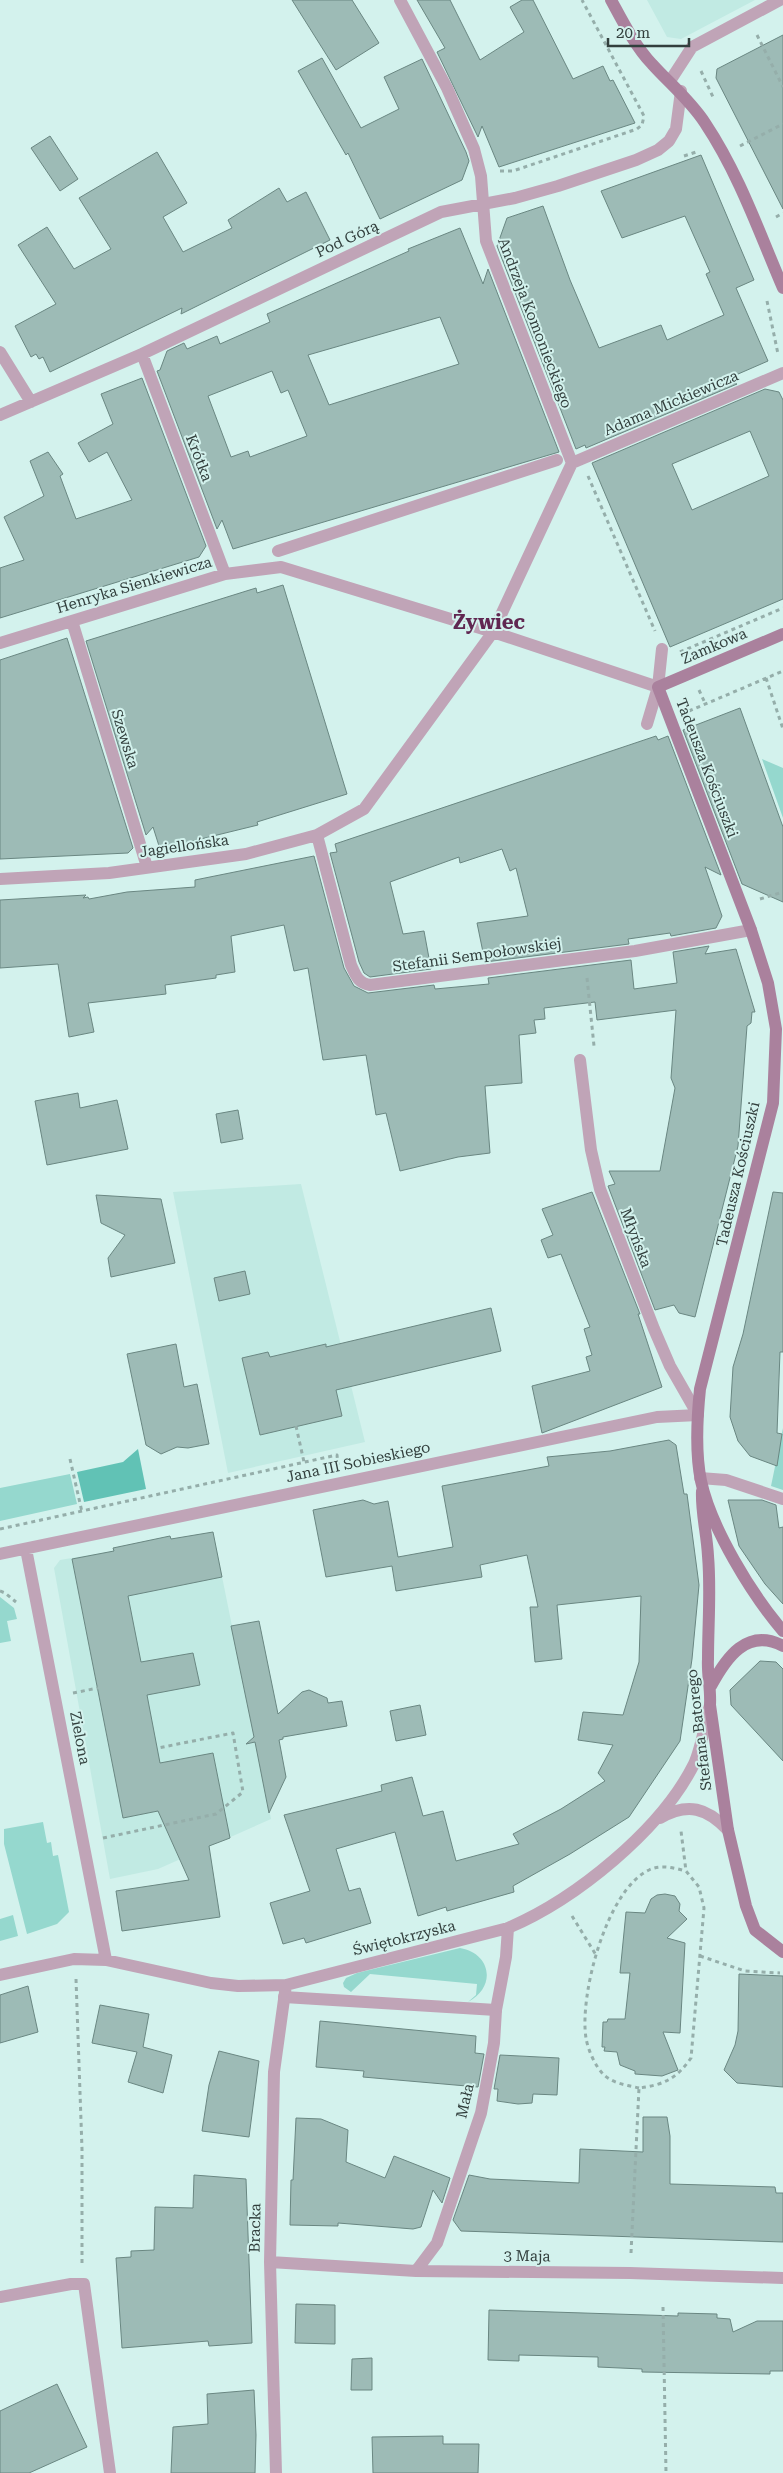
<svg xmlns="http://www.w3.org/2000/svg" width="783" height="2473" viewBox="0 0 783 2473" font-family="'Roboto Serif',serif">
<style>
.built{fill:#c1eae3}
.green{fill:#95d8ce}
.forest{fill:#61c2b5}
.building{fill:#9dbbb6;stroke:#6a8782;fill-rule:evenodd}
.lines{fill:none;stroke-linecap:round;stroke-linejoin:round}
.path{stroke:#95aeaa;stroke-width:3;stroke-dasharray:4 4;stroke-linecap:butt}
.lane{stroke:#c0a4b7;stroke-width:12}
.street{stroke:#c0a4b7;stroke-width:12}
.secondary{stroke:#aa819d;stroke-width:12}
.labels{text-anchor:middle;stroke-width:4;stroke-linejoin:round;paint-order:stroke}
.street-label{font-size:15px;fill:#323f3d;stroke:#d3f2ed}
.district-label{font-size:20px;font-weight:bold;fill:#602751;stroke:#d3f2ed}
</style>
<rect width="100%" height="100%" fill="#d3f2ed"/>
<path class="built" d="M 647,0 L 755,0 L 681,39 L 667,37 Z
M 301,1184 L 365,1442 L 228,1473 L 173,1192 Z
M 213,1532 L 271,1819 L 158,1869 L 110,1879 L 54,1568 L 60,1560 L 113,1551 L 113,1548 L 170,1536 L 171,1539 Z"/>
<path class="green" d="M 762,759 L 783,768 L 783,818 Z
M 783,1428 L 783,1490 L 771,1486 Z
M 70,1474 L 77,1504 L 0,1521 L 0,1488 Z
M 0,1597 L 14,1608 L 17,1619 L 7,1621 L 11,1641 L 0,1643 Z
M 43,1822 L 47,1843 L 51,1842 L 53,1856 L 58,1855 L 69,1912 L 57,1924 L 27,1934 L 4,1844 L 4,1829 Z
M 13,1915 L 18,1936 L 0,1941 L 0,1919 Z
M 460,1948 C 491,1953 497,1987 468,2002 L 476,1995 L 477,1984 L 370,1974 L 351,1992 L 344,1987 L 343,1983 L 346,1978 L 357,1973 Z"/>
<path class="forest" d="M 138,1449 L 146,1489 L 84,1502 L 77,1472 L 123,1462 Z"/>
<path class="building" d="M 292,0 L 352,0 L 379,43 L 336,70 Z
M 417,0 L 450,0 L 480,60 L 524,32 L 510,7 L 522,0 L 533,0 L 573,79 L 603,66 L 610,81 L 613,80 L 635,123 L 499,167 L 482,126 L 478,137 L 437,52 L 445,48 Z
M 783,35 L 783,209 L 716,78 L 717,69 Z
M 322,58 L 361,128 L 399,109 L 384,77 L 422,59 L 466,152 L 469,161 L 462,180 L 380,219 L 348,153 L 346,155 L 298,71 Z
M 50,136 L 78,179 L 60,191 L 31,148 Z
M 157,152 L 187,203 L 163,217 L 183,252 L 232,228 L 228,220 L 279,188 L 287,202 L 306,192 L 330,240 L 181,314 L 182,308 L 50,372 L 43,357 L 39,359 L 36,354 L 31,357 L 15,326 L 56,304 L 18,245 L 47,227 L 74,269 L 111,249 L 79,198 Z
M 701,155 L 754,280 L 736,288 L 768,361 L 722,381 L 737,384 L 586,448 L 585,445 L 576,449 L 497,246 L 507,218 L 543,206 L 570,280 L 599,348 L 661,325 L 667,340 L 724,315 L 706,274 L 710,272 L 685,216 L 622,238 L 601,191 Z
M 460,228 L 483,284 L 488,269 L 559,452 L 233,549 L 222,520 L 217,529 L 157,371 L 160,370 L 167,351 L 184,343 L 187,349 L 217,336 L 220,344 L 270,322 L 267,314 L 409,251 L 408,249 ZM 440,317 L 459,364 L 329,405 L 308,355 ZM 272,371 L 281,393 L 288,390 L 307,436 L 250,457 L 248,451 L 231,457 L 208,396 Z
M 142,378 L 206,546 L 199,557 L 0,618 L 0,568 L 24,560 L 4,517 L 44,496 L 30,461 L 48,452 L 63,474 L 60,476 L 76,519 L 132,500 L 107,452 L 89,462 L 78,443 L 113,424 L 101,394 Z
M 765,389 L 779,392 L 783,400 L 783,599 L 670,647 L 592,463 ZM 750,431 L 769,476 L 692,510 L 672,464 Z
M 283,585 L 347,794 L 257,822 L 258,825 L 160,849 L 153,827 L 146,835 L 86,641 L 256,588 L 257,593 Z
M 67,638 L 133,848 L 128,853 L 0,859 L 0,660 Z
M 740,708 L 783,827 L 783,902 L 742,884 L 683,730 Z
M 656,736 L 658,740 L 668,736 L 721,875 L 705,867 L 722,916 L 716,928 L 671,936 L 670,933 L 628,939 L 629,944 L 485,962 L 477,923 L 528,916 L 516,868 L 510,871 L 502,849 L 460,863 L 459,857 L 390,882 L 403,934 L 424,931 L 431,969 L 370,977 L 364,973 L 359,962 L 330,853 L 337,852 L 335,844 Z
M 314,856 L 344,968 L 354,986 L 368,993 L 434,985 L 435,989 L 489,984 L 488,978 L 631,960 L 634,989 L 677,983 L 673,952 L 709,946 L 705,954 L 736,949 L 755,1012 L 752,1012 L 751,1023 L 747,1026 L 738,1146 L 695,1317 L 679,1313 L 674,1305 L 655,1310 L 608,1186 L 615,1184 L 609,1171 L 660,1171 L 675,1088 L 671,1078 L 676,1010 L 597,1020 L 595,1002 L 544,1008 L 545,1019 L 534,1020 L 536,1033 L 519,1035 L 522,1083 L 485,1086 L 490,1153 L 458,1157 L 400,1171 L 386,1113 L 376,1115 L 366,1055 L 323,1060 L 308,968 L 294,971 L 284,925 L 231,936 L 235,972 L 216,975 L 216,978 L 165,985 L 166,994 L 88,1003 L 94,1032 L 69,1037 L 58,964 L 0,968 L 0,900 L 86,895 L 83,898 L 88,897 L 89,899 L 127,892 L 195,887 L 195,880 Z
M 78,1093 L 80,1108 L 117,1100 L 128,1149 L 47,1165 L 35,1101 Z
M 238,1110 L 243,1139 L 221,1143 L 216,1114 Z
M 592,1192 L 640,1314 L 638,1314 L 662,1387 L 542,1433 L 532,1386 L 590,1371 L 586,1357 L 592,1355 L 584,1329 L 590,1327 L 561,1254 L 548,1258 L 541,1240 L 553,1235 L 542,1209 Z
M 773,1192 L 783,1193 L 783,1352 L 780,1352 L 777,1433 L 782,1434 L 777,1466 L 750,1456 L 738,1441 L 730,1417 L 733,1367 L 743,1334 Z
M 96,1195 L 161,1199 L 175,1263 L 111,1277 L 108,1258 L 125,1235 L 101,1223 Z
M 245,1271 L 250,1294 L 219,1301 L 214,1278 Z
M 491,1308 L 501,1351 L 336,1390 L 342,1416 L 260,1435 L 242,1358 L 268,1352 L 270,1357 L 326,1344 L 326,1347 Z
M 176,1344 L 184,1387 L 197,1384 L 209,1444 L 188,1448 L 177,1447 L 161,1454 L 146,1445 L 127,1354 Z
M 669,1440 L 676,1445 L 684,1494 L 687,1494 L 699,1585 L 692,1659 L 680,1741 L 629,1817 L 570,1854 L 513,1886 L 514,1892 L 447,1911 L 446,1907 L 418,1916 L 395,1832 L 336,1849 L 349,1891 L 360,1888 L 371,1923 L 306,1943 L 304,1938 L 283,1944 L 270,1903 L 310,1891 L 284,1815 L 382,1791 L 381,1785 L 412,1777 L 423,1816 L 443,1811 L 456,1861 L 519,1844 L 513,1834 L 561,1809 L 605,1781 L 598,1773 L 613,1745 L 578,1740 L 583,1712 L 623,1715 L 639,1662 L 641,1596 L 557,1605 L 562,1659 L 535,1662 L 530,1607 L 538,1607 L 527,1555 L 480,1565 L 482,1577 L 396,1591 L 392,1566 L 326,1577 L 313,1510 L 363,1500 L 374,1504 L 388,1501 L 398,1557 L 453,1547 L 442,1486 L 549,1466 L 547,1457 L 610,1451 Z
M 728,1500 L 762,1500 L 776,1505 L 779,1528 L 783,1527 L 783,1604 L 765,1584 L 739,1546 Z
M 213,1532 L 222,1577 L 128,1596 L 141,1662 L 193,1653 L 200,1685 L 147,1695 L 160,1763 L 213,1753 L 230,1838 L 209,1846 L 220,1917 L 122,1931 L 116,1891 L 189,1880 L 158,1811 L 123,1818 L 72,1559 L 114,1551 L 113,1548 L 170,1536 L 171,1539 Z
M 259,1621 L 278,1714 L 302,1692 L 309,1690 L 327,1698 L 328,1703 L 342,1701 L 347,1726 L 283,1737 L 283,1739 L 279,1740 L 286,1777 L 269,1813 L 255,1742 L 246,1744 L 254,1737 L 231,1626 Z
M 760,1661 L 776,1662 L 783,1669 L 783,1761 L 731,1705 L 730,1690 Z
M 420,1705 L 426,1735 L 396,1741 L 390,1711 Z
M 665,1894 L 675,1896 L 680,1904 L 679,1911 L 687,1919 L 667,1938 L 685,1943 L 680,2033 L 663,2032 L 678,2070 L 662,2076 L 635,2074 L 635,2071 L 620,2065 L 617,2052 L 604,2051 L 605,2047 L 602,2047 L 603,2022 L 607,2022 L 608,2019 L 625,2019 L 630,1973 L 620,1973 L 626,1912 L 645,1913 L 651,1899 L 657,1895 Z
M 739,1974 L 783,1976 L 783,2087 L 737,2083 L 724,2070 L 735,2045 L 738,2031 Z
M 28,1986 L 38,2032 L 0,2043 L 0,1995 Z
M 100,2005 L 149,2014 L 143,2047 L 172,2055 L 163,2093 L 128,2082 L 137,2052 L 92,2043 Z
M 320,2021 L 476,2036 L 475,2053 L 484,2054 L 478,2087 L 363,2077 L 364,2071 L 316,2067 Z
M 219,2051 L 259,2061 L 249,2137 L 202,2131 L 209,2085 Z
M 500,2055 L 559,2058 L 557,2095 L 533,2094 L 532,2103 L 518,2104 L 497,2101 L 498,2089 L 494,2089 Z
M 643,2117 L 667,2117 L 670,2136 L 670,2184 L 775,2187 L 776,2193 L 783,2193 L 783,2242 L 461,2231 L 453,2220 L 469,2175 L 490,2179 L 579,2183 L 580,2149 L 643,2152 Z
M 296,2118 L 321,2119 L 348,2130 L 346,2162 L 385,2178 L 394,2156 L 450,2178 L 442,2203 L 433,2190 L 421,2227 L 413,2229 L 338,2223 L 338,2226 L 290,2225 L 291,2180 L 293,2180 Z
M 194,2175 L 246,2179 L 252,2343 L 209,2346 L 208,2341 L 122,2348 L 116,2258 L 131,2257 L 131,2251 L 154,2250 L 155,2207 L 193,2208 Z
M 296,2304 L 335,2305 L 335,2344 L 295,2343 Z
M 489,2310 L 678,2316 L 678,2313 L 717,2314 L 717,2318 L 730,2319 L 733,2332 L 757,2321 L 783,2321 L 783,2371 L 770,2371 L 770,2374 L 642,2372 L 642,2369 L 598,2367 L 598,2357 L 519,2355 L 519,2361 L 488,2360 Z
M 372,2358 L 372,2390 L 351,2390 L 352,2359 Z
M 57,2384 L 87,2447 L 29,2473 L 0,2473 L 0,2411 Z
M 254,2390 L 256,2435 L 255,2473 L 171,2473 L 173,2427 L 208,2424 L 207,2394 Z
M 443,2436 L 443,2444 L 479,2444 L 478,2473 L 373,2473 L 372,2437 Z"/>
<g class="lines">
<path class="path" d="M 757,35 L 783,87
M 701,71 L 713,97
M 740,146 L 783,124
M 684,156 L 699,151
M 500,171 L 513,171 L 637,129 L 642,125 L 644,116 L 582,0
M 776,217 L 783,213
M 767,301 L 778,354
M 588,476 L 655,631
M 680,652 L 783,608
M 766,678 L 783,729
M 699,690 L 705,703
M 689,711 L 783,671
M 760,899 L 783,892
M 587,978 L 594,1046
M 296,1426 L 304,1462
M 70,1459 L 82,1512
M 0,1529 L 337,1455 L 338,1465
M 0,1591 L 5,1593 L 16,1602
M 73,1693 L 98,1688
M 103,1838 L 216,1814 L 243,1792 L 233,1733 L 158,1748
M 572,1916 L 596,1955
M 700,1956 L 745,1971 L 780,1973
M 76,1979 L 82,2149 L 82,2265
M 639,2088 C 627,2085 614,2084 604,2075 C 595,2066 588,2050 586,2038 C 579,1995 607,1889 649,1870 C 661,1864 674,1868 686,1871
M 631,2253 L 639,2088 C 664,2085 677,2078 691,2058 L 704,1908 L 699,1887 L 686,1871 L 681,1831
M 663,2307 L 666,2473"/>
<path class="lane" d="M 700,1478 L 726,1480 L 783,1499
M 284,1997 L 496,2010"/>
<path class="street" d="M 400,0 L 447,88 L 474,149 L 481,176 L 486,241 L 572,463
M 670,81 L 692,47 L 780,0
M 0,352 L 31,402
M 142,354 L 225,574
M 0,415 L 142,354 L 441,212 L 515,198 L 558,186 L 636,160 L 658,150 L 669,141 L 676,129 L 681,91
M 572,463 L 783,373
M 278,551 L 557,460
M 72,621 L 147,867
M 0,643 L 225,574 L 281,567 L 493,632 L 658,687
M 647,724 L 658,687 L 662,649
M 317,835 L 351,965 C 356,976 358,983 370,985 L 635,951 L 751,930
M 0,879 L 109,873 L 246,854 L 317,835 L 364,809 L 493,632 L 572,463
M 580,1060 L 591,1150 L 600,1189 L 654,1329 L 670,1366 L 698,1415
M 26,1549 L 106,1960
M 0,1554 L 657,1417 L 698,1415
M 660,1818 C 688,1802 707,1808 728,1830
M 0,1975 L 74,1959 L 106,1960 L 211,1983 L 238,1986 L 286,1985 L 508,1928 C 576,1899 661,1830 694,1764 C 702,1746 705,1723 710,1705
M 270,2262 L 416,2271 L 630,2273 L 783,2278
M 416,2271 L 437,2243 L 481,2113 L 494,2043 L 496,2010 L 506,1957 L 508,1928
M 0,2297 L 71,2284 L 84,2284 L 110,2473
M 276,2473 L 270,2262 L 274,2072 L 286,1985"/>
<path class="secondary" d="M 611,0 C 623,22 635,46 652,64 C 670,84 690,100 705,123 C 739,174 759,232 783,288
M 783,634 L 658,687 L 751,930 L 768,983 L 776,1029 L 773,1103 L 700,1389 C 697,1418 695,1452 701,1481 C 711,1528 752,1595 783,1631
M 702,1491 C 701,1513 707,1534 708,1556 C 711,1590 708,1624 708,1659 C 707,1675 711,1688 710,1705 L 728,1830 L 746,1906 L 755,1930 L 783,1952
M 711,1686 C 726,1658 747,1627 783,1646"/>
</g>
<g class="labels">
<g class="street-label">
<text transform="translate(347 239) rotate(-25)" y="5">Pod Górą</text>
<text transform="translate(535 323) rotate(69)" y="5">Andrzeja Komonieckiego</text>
<text transform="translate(671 403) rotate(-23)" y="5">Adama Mickiewicza</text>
<text transform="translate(199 458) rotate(69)" y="5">Krótka</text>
<text transform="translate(134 585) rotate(-17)" y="5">Henryka Sienkiewicza</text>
<text transform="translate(714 646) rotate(-23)" y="5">Zamkowa</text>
<text transform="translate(125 739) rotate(73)" y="5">Szewska</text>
<text transform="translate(707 768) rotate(69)" y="5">Tadeusza Kościuszki</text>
<text transform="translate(184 846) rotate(-8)" y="5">Jagiellońska</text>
<text transform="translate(477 955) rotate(-8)" y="5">Stefanii Sempołowskiej</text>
<text transform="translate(738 1174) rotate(-77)" y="5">Tadeusza Kościuszki</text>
<text transform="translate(636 1238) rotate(69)" y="5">Młyńska</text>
<text transform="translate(358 1462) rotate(-12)" y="5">Jana III Sobieskiego</text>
<text transform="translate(699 1730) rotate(-97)" y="5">Stefana Batorego</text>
<text transform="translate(80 1738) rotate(79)" y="5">Zielona</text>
<text transform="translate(404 1938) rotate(-14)" y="5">Świętokrzyska</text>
<text transform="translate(465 2101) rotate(-77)" y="5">Mała</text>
<text transform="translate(255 2228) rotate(-89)" y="5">Bracka</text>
<text transform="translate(527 2256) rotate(1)" y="5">3 Maja</text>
</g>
<g class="district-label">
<text x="489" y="629">Żywiec</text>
</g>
</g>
<path d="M608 38v8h81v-8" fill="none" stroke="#323f3d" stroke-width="2.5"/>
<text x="616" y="38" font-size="15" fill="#323f3d" stroke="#d3f2ed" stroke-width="4" paint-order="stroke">20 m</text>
</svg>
